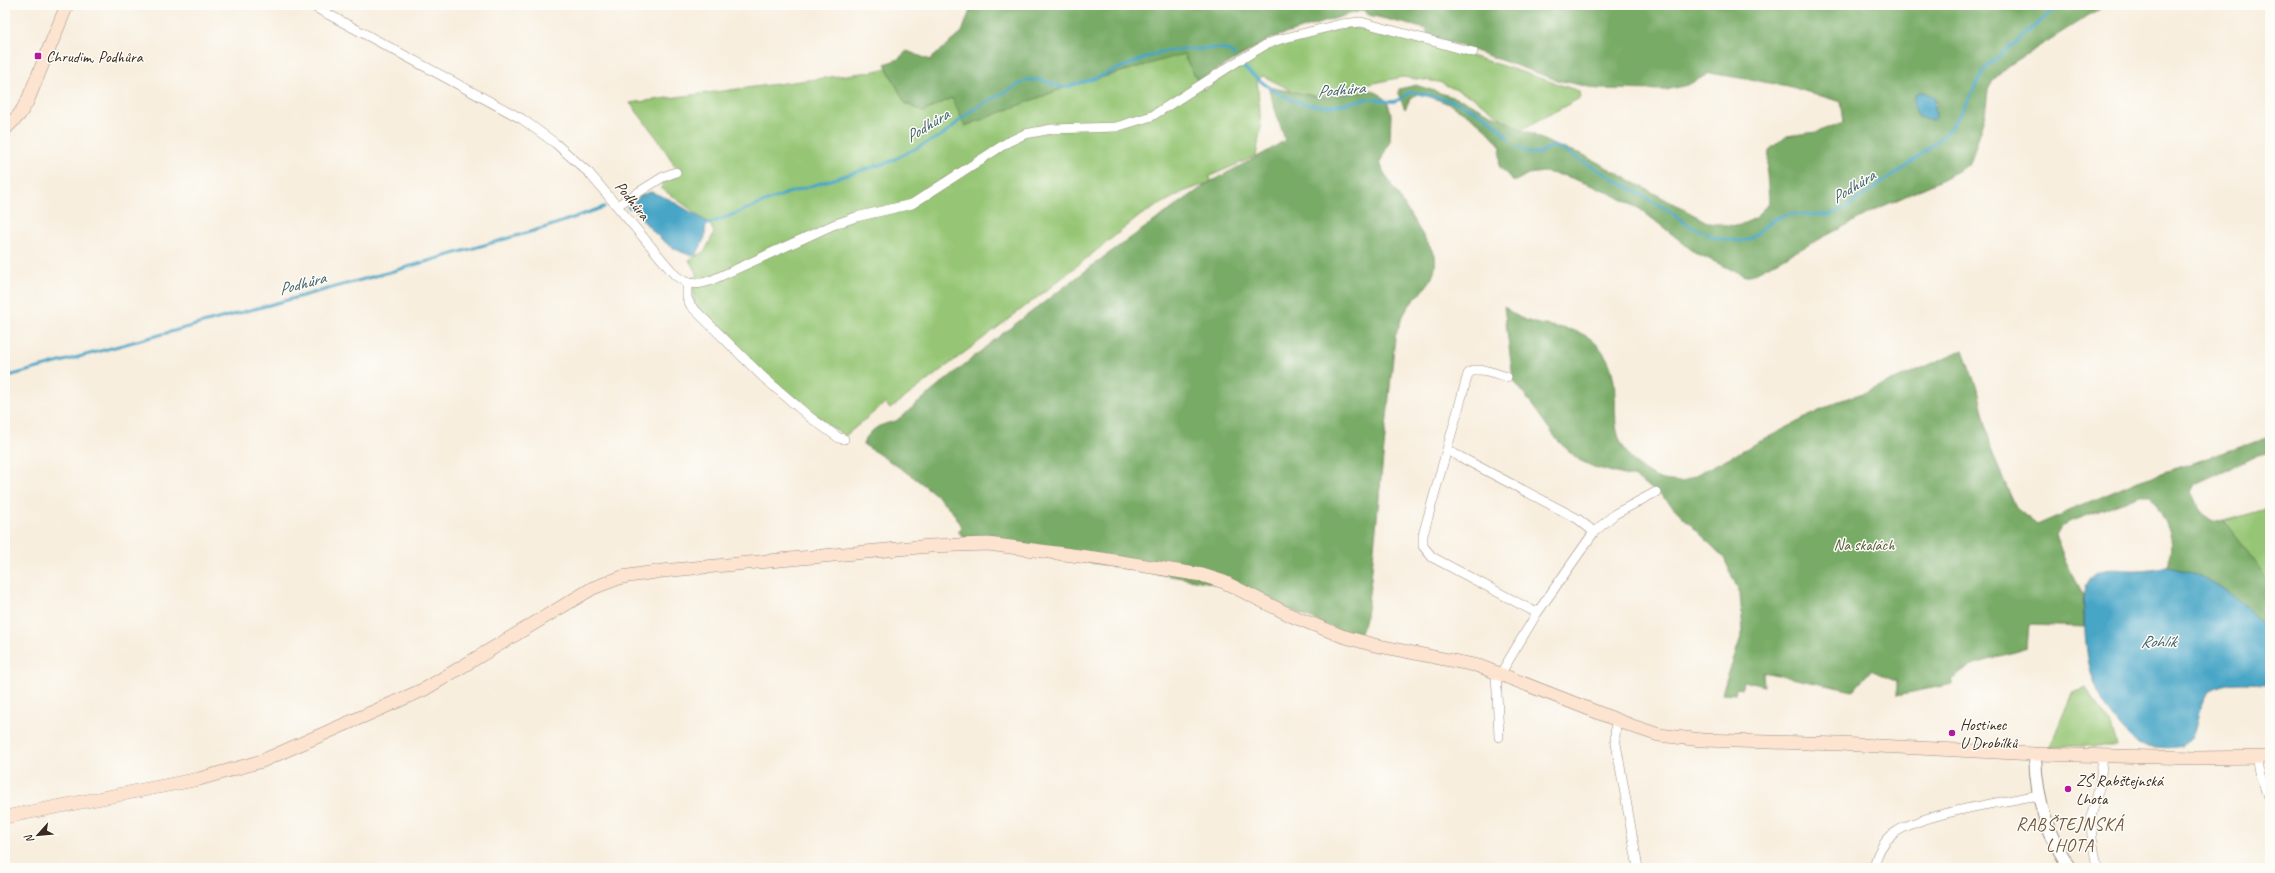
<svg xmlns="http://www.w3.org/2000/svg" width="2275" height="873" viewBox="0 0 2275 873" font-family="Caveat,sans-serif">
<style>
.green{fill:#96c675;stroke:#68784a}
.forest{fill:#78ab66;stroke:#5a6a42;fill-rule:evenodd}
.water{fill:#47a5c6;stroke:#416872}
.lines{fill:none;stroke-linecap:round;stroke-linejoin:round}
.stream{stroke:#47a5c6;stroke-width:3}
.minor-casing{stroke:#9a8c7e;stroke-width:10}
.tertiary-casing{stroke:#9a8c7e;stroke-width:14}
.secondary-casing{stroke:#9a8c7e;stroke-width:14}
.minor{stroke:#fff;stroke-width:9}
.tertiary{stroke:#fff;stroke-width:12}
.secondary{stroke:#fde4d1;stroke-width:13}
.poi-dot{fill:#b5179e;stroke:#fdfcf7;stroke-width:1.5}
.labels{text-anchor:middle;stroke-width:3;stroke-linejoin:round;paint-order:stroke}
.poi-label{font-size:16px;fill:#3b2a1e;stroke:#fdfcf7;text-anchor:start}
.street-label{font-size:16px;fill:#3b2a1e;stroke:#fdfcf7}
.park-label{font-size:16px;fill:#565938;stroke:#fdfcf7}
.water-label{font-size:17px;font-style:italic;fill:#40616a;stroke:#fdfcf7}
.quarter-label{font-size:18px;letter-spacing:1px;fill:#705539;stroke:#fdfcf7}
</style>
<rect width="100%" height="100%" fill="#fdfcf7"/>
<filter id="ink" filterUnits="userSpaceOnUse"><feTurbulence type="fractalNoise" baseFrequency=".025" numOctaves="2"/><feDisplacementMap in="SourceGraphic" scale="8" xChannelSelector="R" yChannelSelector="G"/><feConvolveMatrix kernelMatrix="1 2 1 2 8 2 1 2 1" color-interpolation-filters="sRGB"/></filter>
<filter id="wash" filterUnits="userSpaceOnUse"><feTurbulence type="fractalNoise" baseFrequency=".012" numOctaves="4" result="noise"/><feDisplacementMap in="SourceGraphic" scale="16" xChannelSelector="R" yChannelSelector="G"/><feGaussianBlur stdDeviation="0.9" result="paint"/><feColorMatrix in="noise" values="0 0 0 0 0 0 0 0 0 0 0 0 0 0 0 0 0 1.4 0 .05"/><feComposite in="paint" operator="in"/></filter>
<g filter="url(#wash)">
<rect width="100%" height="100%" fill="#f8eede"/>
<path class="green" d="M 1350,27 C 1429,40 1503,66 1579,91 L 1580,98 L 1519,131 L 1474,98 L 1439,82 L 1402,77 L 1365,85 L 1352,91 L 1311,97 L 1294,92 L 1263,76 L 1257,78 L 1261,126 L 1256,156 L 1210,176 L 1211,182 L 1183,192 L 1141,215 L 1043,293 L 890,409 L 885,403 L 845,436 C 788,400 740,352 694,304 L 692,278 L 698,276 L 689,260 L 705,251 L 714,233 L 709,221 L 704,223 C 693,208 676,200 661,188 L 662,183 L 680,174 L 660,142 L 630,103 L 870,72 L 887,68 L 905,103 L 923,112 L 952,98 L 965,126 L 1061,89 L 1185,53 L 1186,60 L 1204,90 L 1265,47 Z
M 2270,508 L 2270,583 L 2224,521 Z
M 2086,688 L 2111,725 L 2117,746 L 2050,746 L 2073,691 Z"/>
<path class="forest" d="M 972,5 L 2105,5 L 2011,64 L 1994,79 L 1988,90 L 1985,117 L 1970,164 L 1935,183 L 1881,207 L 1753,274 L 1745,276 L 1696,253 L 1640,209 L 1606,191 L 1566,176 L 1544,172 L 1528,174 L 1514,182 L 1499,166 L 1501,147 C 1484,121 1448,99 1417,94 L 1410,99 L 1405,109 L 1399,96 L 1399,89 L 1416,85 L 1465,101 L 1558,147 L 1582,154 L 1709,223 L 1737,226 L 1756,218 L 1769,201 L 1767,174 L 1769,150 L 1786,136 L 1816,132 L 1844,122 L 1841,102 L 1788,86 L 1710,73 L 1688,85 L 1666,90 L 1598,89 L 1557,80 L 1427,34 L 1427,29 L 1369,15 L 1363,10 L 1272,38 L 1198,81 L 1186,60 L 1184,54 L 1061,89 L 965,126 L 952,98 L 923,112 L 905,103 L 885,64 L 898,59 L 907,51 L 930,60 L 962,32 ZM 1929,94 L 1934,98 L 1937,105 L 1919,117 L 1914,106 Z
M 1268,87 L 1321,97 L 1372,90 L 1381,95 L 1388,103 L 1391,114 L 1390,141 L 1380,162 L 1383,171 L 1435,255 C 1439,285 1416,291 1404,314 C 1400,321 1398,330 1395,337 L 1371,579 L 1366,616 L 1360,633 L 1352,636 L 1236,587 L 974,543 L 964,538 L 958,531 L 962,527 C 947,494 893,464 863,444 C 871,428 879,425 896,421 L 993,341 L 1105,256 L 1208,183 L 1268,151 L 1285,140 Z
M 1504,306 C 1533,336 1575,317 1599,347 C 1619,370 1614,397 1616,425 C 1618,446 1636,469 1655,477 C 1663,481 1673,481 1682,482 L 1836,402 L 1869,391 L 1963,350 L 1979,394 L 1991,448 L 2002,476 L 2016,508 L 2037,525 L 2138,481 L 2270,437 L 2270,452 L 2258,455 L 2195,484 L 2191,492 C 2198,505 2206,526 2224,521 L 2270,582 L 2270,632 C 2244,601 2207,571 2166,567 C 2181,541 2163,517 2150,495 L 2140,495 L 2070,522 L 2060,529 L 2056,536 L 2064,558 L 2083,594 L 2084,627 L 2029,625 L 2027,648 L 1972,665 L 1951,680 L 1953,684 L 1897,695 L 1897,682 L 1871,670 L 1853,691 L 1763,672 L 1764,686 L 1744,681 L 1741,689 L 1736,688 L 1735,694 L 1722,693 L 1743,631 L 1740,594 L 1724,558 L 1660,494 L 1635,478 L 1594,467 L 1579,460 L 1558,441 L 1513,379 Z"/>
<path class="water" d="M 1917,92 L 1923,92 L 1934,97 L 1936,116 L 1933,120 L 1928,120 L 1919,117 C 1914,108 1911,101 1917,92 Z
M 651,192 L 669,199 L 706,221 L 705,237 L 696,256 C 668,252 649,228 632,207 C 636,198 641,194 651,192 Z
M 2166,567 C 2207,571 2244,601 2270,632 L 2270,684 C 2253,684 2231,680 2215,688 C 2192,699 2202,740 2181,746 C 2169,750 2150,746 2138,745 C 2093,700 2086,673 2084,611 C 2083,597 2082,581 2096,573 C 2109,566 2124,571 2138,570 C 2147,570 2156,568 2166,567 Z"/>
<g class="lines">
<path class="stream" d="M 1242,66 C 1267,88 1294,108 1329,106 C 1342,106 1355,100 1368,99 C 1391,97 1387,110 1410,92 C 1438,96 1469,104 1492,121 C 1498,126 1503,133 1509,139
M 1517,147 C 1546,163 1540,144 1558,147 L 1668,210 L 1686,224 L 1715,238 L 1740,241 L 1750,239 L 1773,220 L 1787,214 L 1830,215 L 1847,207 L 1912,162 L 1944,135 L 1957,119 L 1987,66 L 2053,11 L 2068,5
M 628,207 L 636,208
M 702,224 L 706,225 L 788,193 L 889,162 L 944,134 L 972,110 L 1027,80 L 1041,80 L 1061,87 L 1067,87 L 1093,79 L 1160,52 L 1176,50 L 1218,48 L 1230,51 L 1234,56
M 5,377 L 390,272 L 547,227 L 604,207"/>
</g>
</g>
<g filter="url(#ink)">
<g class="lines">
<g class="minor-casing">
<path id="minor" d="M 311,5 L 522,119 L 555,143 L 589,173 L 675,275 C 687,285 697,286 712,280 L 833,225 L 856,217 L 912,204 L 1008,142 L 1025,134 L 1052,129 L 1116,127 L 1152,116 L 1235,63 L 1267,44 L 1281,39 L 1341,24 L 1361,22 L 1473,52
M 618,205 L 663,177 L 676,172
M 687,283 L 687,298 L 691,306 L 763,377 L 811,418 L 839,438 L 844,439
M 1507,377 C 1496,374 1477,365 1468,374 L 1423,535 L 1423,546 L 1432,557 L 1537,613
M 1447,450 L 1578,519 L 1594,532
M 1496,672 L 1499,737
M 1501,673 L 1537,613 L 1594,532 L 1615,514 L 1656,492
M 1616,720 L 1615,738 L 1638,868
M 2256,758 L 2259,772 L 2270,802
M 1874,868 C 1876,855 1883,842 1893,834 C 1921,813 2004,802 2039,795
M 2097,868 L 2092,838 L 2091,817 L 2100,784 L 2103,756"/>
</g>
<g class="tertiary-casing">
<path id="tertiary" d="M 2035,754 C 2036,796 2045,835 2071,868"/>
</g>
<g class="secondary-casing">
<path id="secondary" d="M 5,129 L 19,115 L 27,102 L 67,5
M 5,817 L 199,779 L 262,761 L 425,689 L 593,588 L 622,577 L 662,571 L 930,546 L 988,544 L 1102,559 L 1202,575 L 1224,582 L 1292,616 L 1342,636 L 1374,645 L 1479,666 L 1635,727 L 1659,735 L 1702,740 L 1839,744 L 2035,754 L 2196,758 L 2270,757"/>
</g>
<use href="#minor" class="minor"/>
<use href="#tertiary" class="tertiary"/>
<use href="#secondary" class="secondary"/>
</g>
</g>
<g class="poi-dot">
<rect x="34" y="52" width="8" height="8" rx="2"/>
<circle cx="1952" cy="733" r="4"/>
<circle cx="2068" cy="789" r="4"/>
</g>
<g class="labels">
<g class="poi-label">
<text x="46" y="62">Chrudim, Podhůra</text>
<text x="1960" y="730">Hostinec<tspan x="1960" dy="18">U Drobílků</tspan></text>
<text x="2076" y="786">ZŠ Rabštejnská<tspan x="2076" dy="18">Lhota</tspan></text>
</g>
<g class="street-label">
<text transform="translate(633 200) rotate(51)" y="6">Podhůra</text>
</g>
<g class="park-label">
<text x="1864" y="550">Na skalách</text>
</g>
<g class="water-label">
<text transform="translate(1341 89) rotate(-5)" y="6">Podhůra</text>
<text transform="translate(927 125) rotate(-32)" y="6">Podhůra</text>
<text transform="translate(1853 186) rotate(-32)" y="6">Podhůra</text>
<text transform="translate(302 283) rotate(-15)" y="6">Podhůra</text>
<text x="2158" y="647">Rohlík</text>
</g>
<g class="quarter-label">
<text x="2070" y="830">RABŠTEJNSKÁ<tspan x="2070" dy="21">LHOTA</tspan></text>
</g>
</g>
<rect width="2275" height="873" fill="none" stroke="#fdfcf7" stroke-width="20"/>
<g transform="translate(38 835) rotate(243)" stroke="#fdfcf7" stroke-width="3" paint-order="stroke">
<path d="M0-3L7 15L0 10L-7 15Z" fill="#3b2a1e"/>
<text y="-6" font-size="11" font-weight="bold" text-anchor="middle" fill="#3b2a1e">N</text>
</g>
</svg>
